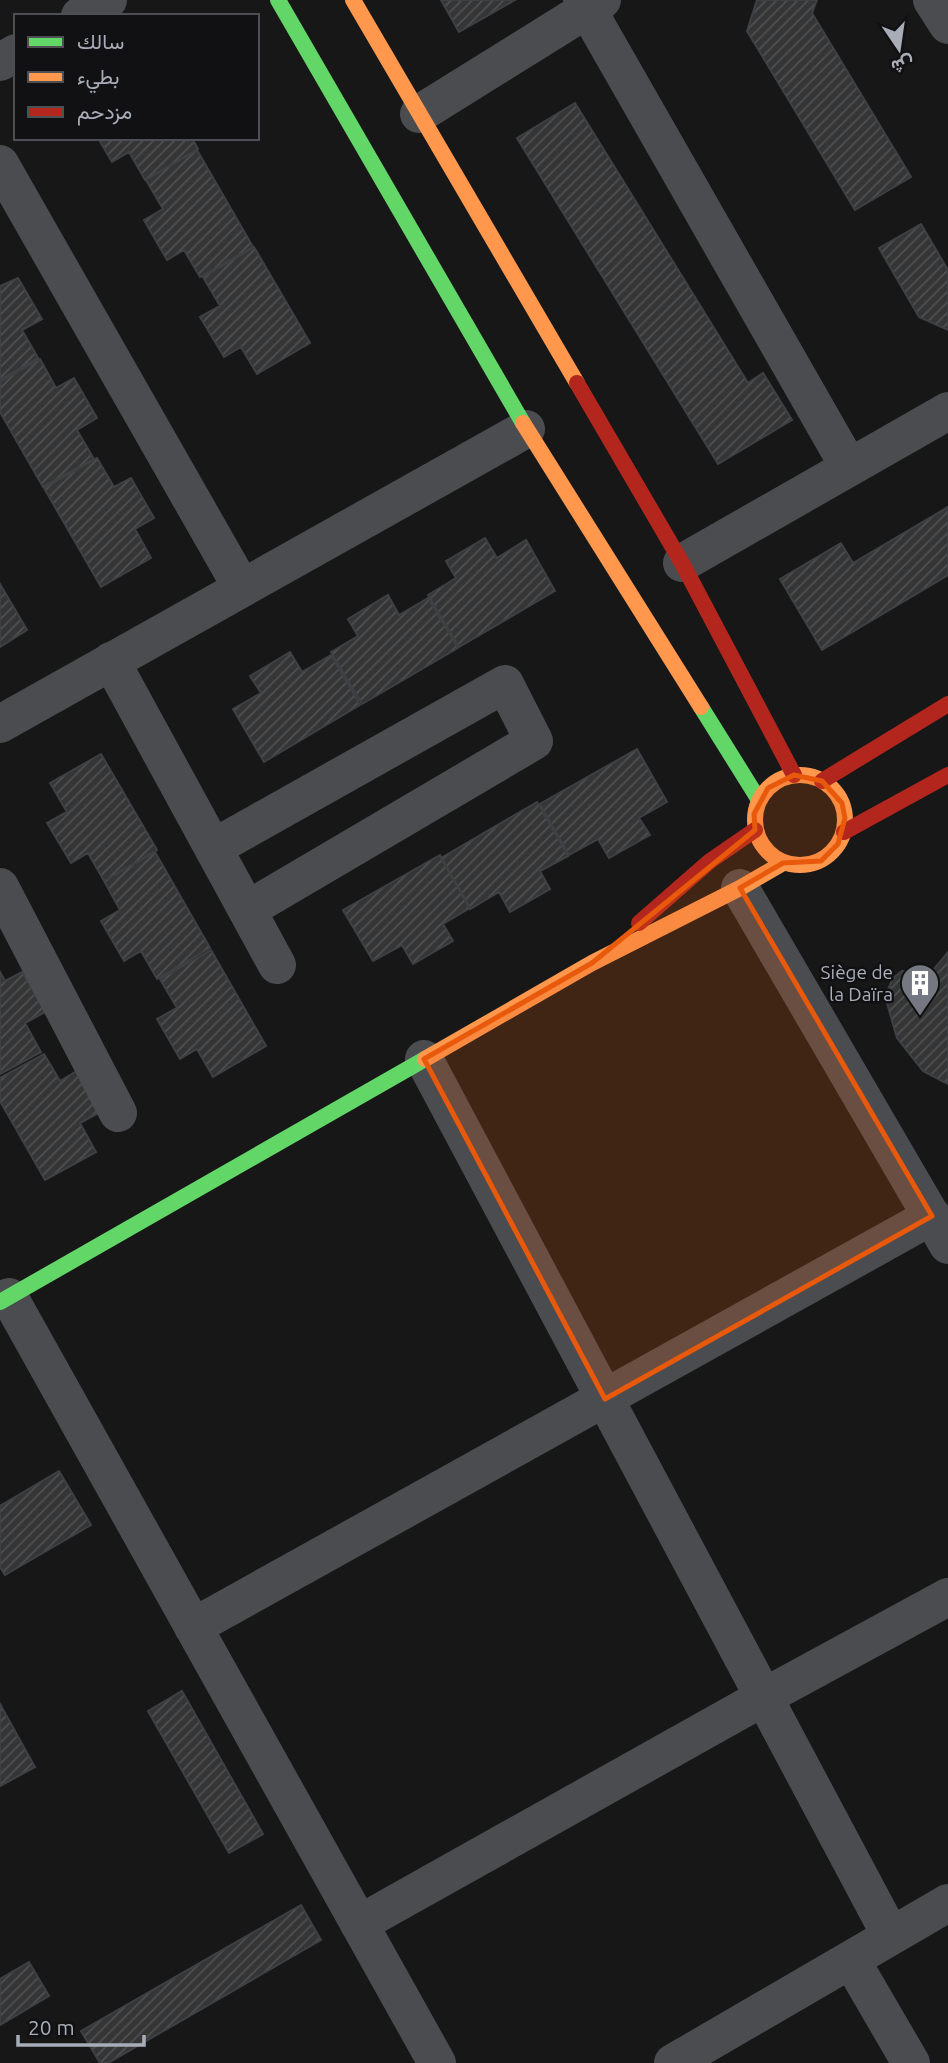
<svg xmlns="http://www.w3.org/2000/svg" width="948" height="2063" viewBox="0 0 948 2063" font-family="Ubuntu,Vazirmatn,sans-serif">
<style>
.building{fill:url(#building-hatch);stroke:#3f4043;stroke-width:2}
.lines{fill:none;stroke-linecap:round;stroke-linejoin:round}
.street{stroke:#4b4c50;stroke-width:38}
.fast{stroke:#63d668;stroke-width:16}
.slow{stroke:#ff974d;stroke-width:16}
.jam{stroke:#b3261e;stroke-width:16}
.marked{fill:#e8590c;fill-opacity:0.2;stroke:#e8590c;stroke-width:5;stroke-linejoin:round}
.labels{text-anchor:middle;stroke-width:5;stroke-linejoin:round;paint-order:stroke}
.poi-label{font-size:19px;fill:#a8adb8;stroke:#111113;text-anchor:end}
</style>
<defs>
<pattern id="building-hatch" width="6" height="6" patternUnits="userSpaceOnUse" patternTransform="scale(1.75)"><rect width="6" height="6" fill="#353536"/><path d="M-1 1l2-2M0 6l6-6M5 7l2-2" fill="none" stroke="#4f5051"/></pattern>
</defs>
<rect width="100%" height="100%" fill="#171717"/>
<path class="building" d="M 441,0 L 515,0 L 459,32 Z
M 757,0 L 817,0 L 812,13 L 911,177 L 855,210 L 747,31 Z
M 575,103 L 748,383 L 763,373 L 792,420 L 718,464 L 517,138 Z
M 98,138 L 192,138 L 198,149 L 145,180 L 129,152 L 112,162 Z
M 197,150 L 253,247 L 200,277 L 184,250 L 167,260 L 144,220 L 163,209 L 146,180 Z
M 921,224 L 948,270 L 948,330 L 919,317 L 879,248 Z
M 254,247 L 310,343 L 257,374 L 241,347 L 224,357 L 200,317 L 220,306 L 203,277 Z
M 18,278 L 42,319 L 22,330 L 38,358 L 0,380 L 0,286 Z
M 40,359 L 56,388 L 74,378 L 97,418 L 77,430 L 94,459 L 43,487 L 0,412 L 0,382 Z
M 97,458 L 114,487 L 131,478 L 154,518 L 135,529 L 151,558 L 101,587 L 44,488 Z
M 948,507 L 948,575 L 822,650 L 780,579 L 841,543 L 853,563 Z
M 485,538 L 497,558 L 526,540 L 555,591 L 459,647 L 428,595 L 456,578 L 446,561 Z
M 0,584 L 27,630 L 0,647 Z
M 388,595 L 399,615 L 428,598 L 458,648 L 362,704 L 331,652 L 358,636 L 348,619 Z
M 290,652 L 302,672 L 331,655 L 360,705 L 264,762 L 233,709 L 261,693 L 250,676 Z
M 637,749 L 667,802 L 639,818 L 650,835 L 609,858 L 598,839 L 569,855 L 540,804 Z
M 101,754 L 157,850 L 104,881 L 88,853 L 71,863 L 47,823 L 67,812 L 50,783 Z
M 537,802 L 568,856 L 540,871 L 550,889 L 510,912 L 499,892 L 470,909 L 441,858 Z
M 155,852 L 210,948 L 157,979 L 141,951 L 124,961 L 101,921 L 120,910 L 104,881 Z
M 440,855 L 470,908 L 443,924 L 453,941 L 413,964 L 402,945 L 373,961 L 343,910 Z
M 211,950 L 266,1046 L 213,1077 L 197,1049 L 180,1059 L 157,1019 L 177,1008 L 160,979 Z
M 948,952 L 948,1084 L 923,1071 L 897,1038 L 885,996 L 893,978 L 902,971 L 930,974 Z
M 0,972 L 5,981 L 22,972 L 45,1012 L 25,1023 L 41,1052 L 0,1074 Z
M 44,1054 L 60,1081 L 77,1071 L 100,1112 L 80,1123 L 96,1152 L 45,1180 L 0,1101 L 0,1078 Z
M 59,1471 L 91,1525 L 5,1575 L 0,1567 L 0,1506 Z
M 182,1691 L 263,1834 L 229,1853 L 148,1711 Z
M 0,1704 L 35,1767 L 0,1786 Z
M 301,1905 L 321,1940 L 108,2063 L 100,2063 L 81,2031 Z
M 29,1962 L 49,1996 L 0,2025 L 0,1979 Z"/>
<g class="lines">
<path class="street" d="M 582,0 L 849,467
M 932,0 L 948,25
M 80,16 L 108,0
M 0,62 L 16,53
M 419,114 L 602,0
M 0,164 L 242,588
M 682,563 L 948,411
M 111,661 L 277,965
M 0,724 L 526,429
M 213,848 L 505,684 L 534,741 L 247,910
M 0,887 L 118,1113
M 740,888 L 948,1245
M 424,1059 L 891,1936
M 9,1297 L 437,2063
M 193,1627 L 932,1216
M 359,1924 L 764,1697 L 948,1597
M 851,1960 L 911,2063
M 673,2063 L 948,1903"/>
<path class="fast" d="M 278,0 L 523,423
M 701,707 L 759,800
M 0,1302 L 425,1059"/>
<path class="slow" d="M 353,0 L 577,383
M 523,423 L 701,707
M755 820a45 45 0 1 1 90 0a45 45 0 1 1-90 0Z
M 425,1059 L 592,963 L 740,888 L 783,863"/>
<path class="jam" d="M 577,383 L 682,563 L 794,775
M 822,781 L 948,704
M 844,832 L 948,775
M 639,923 L 710,861 L 755,830"/>
</g>
<path class="marked" d="M 794,775 L 822,781 L 842,803 L 845,818 L 838,844 L 821,861 L 783,863 L 740,888 L 932,1216 L 605,1399 L 424,1059 L 592,963 L 755,830 L 754,814 L 768,788 Z"/>
<defs>
<g id="building-pin" transform="scale(2.0125)"><path d="M0 17L-7.5 6A9.5 9.5 0 1 1 7.5 6Z" fill="#757880" stroke="#111113"/><path d="M-4-6H4V6H1V3H-1V6H-4ZM-2.5-4.3h1.7v1.8h-1.7ZM.8-4.3h1.7v1.8H.8ZM-2.5-1h1.7V.8h-1.7ZM.8-1h1.7V.8H.8Z" fill="#fff"/></g>
</defs>
<g fill-rule="evenodd">
<use href="#building-pin" x="920" y="983"/>
</g>
<g class="labels">
<g class="poi-label">
<text x="893" y="979">Siège de<tspan x="893" dy="22">la Daïra</tspan></text>
</g>
</g>
<rect x="14" y="14" width="245" height="126" fill="#111113" stroke="#4d4f55" stroke-width="2"/>
<rect x="28" y="37" width="35" height="10" fill="#63d668" stroke="#4d4f55" stroke-width="2"/>
<text x="77" y="49" font-size="21" fill="#a8adb8">سالك</text>
<rect x="28" y="72" width="35" height="10" fill="#ff974d" stroke="#4d4f55" stroke-width="2"/>
<text x="77" y="84" font-size="21" fill="#a8adb8">بطيء</text>
<rect x="28" y="107" width="35" height="10" fill="#b3261e" stroke="#4d4f55" stroke-width="2"/>
<text x="77" y="119" font-size="21" fill="#a8adb8">مزدحم</text>
<g transform="translate(899 49) rotate(167)" stroke="#111113" stroke-width="5" paint-order="stroke">
<path d="M0-5L12 26L0 18L-12 26Z" fill="#a8adb8"/>
<text y="-10" font-size="19" font-weight="bold" text-anchor="middle" fill="#a8adb8">ش</text>
</g>
<path d="M18 2035v10h126v-10" fill="none" stroke="#a8adb8" stroke-width="3.5"/>
<text x="28" y="2035" font-size="21" fill="#a8adb8" stroke="#111113" stroke-width="5" paint-order="stroke">20 m</text>
</svg>
